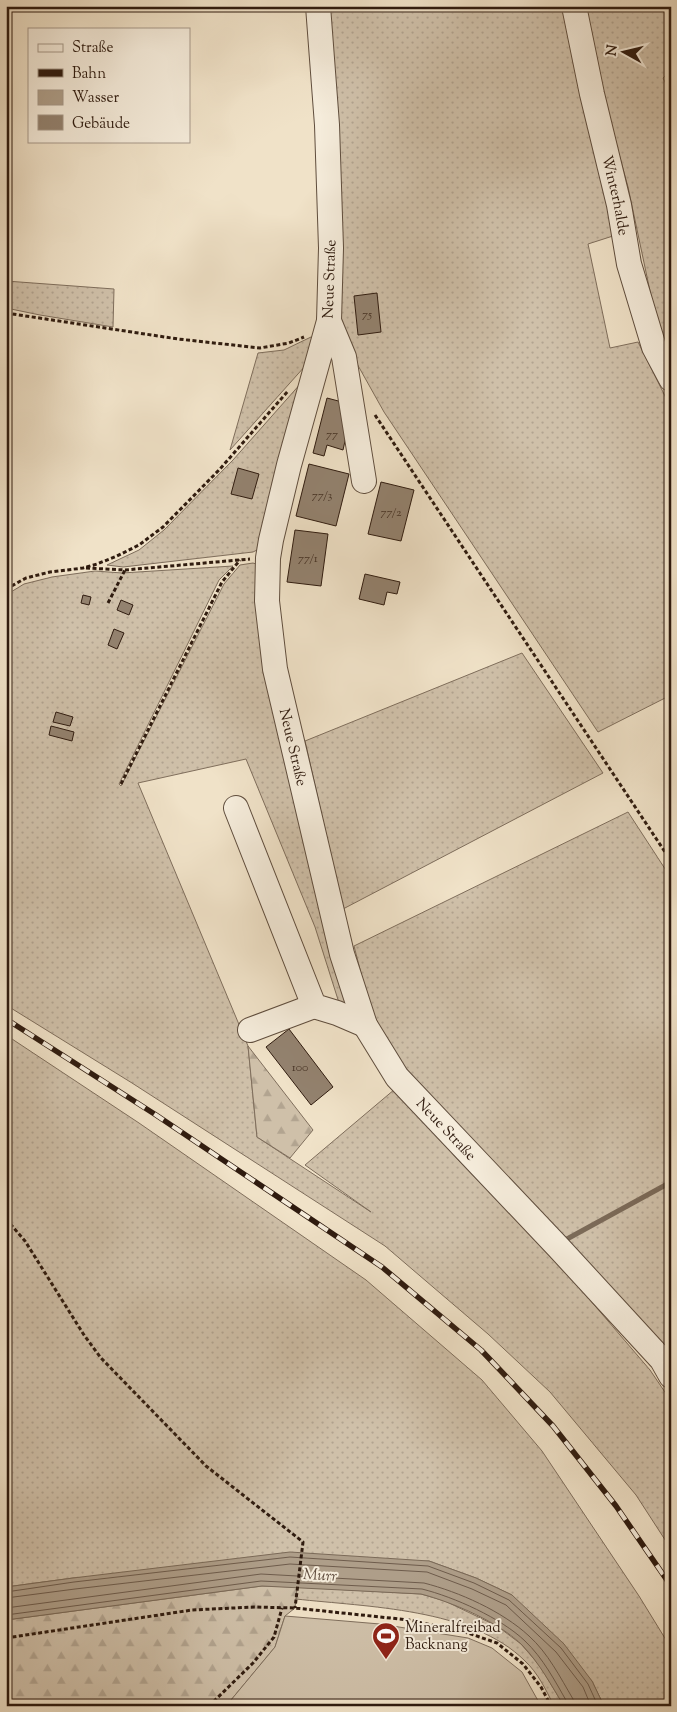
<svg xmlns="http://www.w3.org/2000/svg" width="677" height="1712" viewBox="0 0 677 1712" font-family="'Sorts Mill Goudy',serif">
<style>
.grass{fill:url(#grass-dots);stroke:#7f6e5c}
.forest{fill:url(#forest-firs);stroke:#7f6e5c}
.pitch{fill:#cfc0a9;stroke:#7f6e5c}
.water{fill:#ae9e89;stroke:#7b6a58}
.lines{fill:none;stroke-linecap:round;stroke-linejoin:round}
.shore{stroke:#6e5c4c;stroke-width:1}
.stream{stroke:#7b6a58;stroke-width:5}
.building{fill:#93826f;stroke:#2f1b0f}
.minor-casing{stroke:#5f4d3d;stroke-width:26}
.path{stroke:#2f1b0f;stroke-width:3;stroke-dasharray:4 2.5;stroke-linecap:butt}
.minor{stroke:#f5ecdb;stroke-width:24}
.rail-casing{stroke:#2f1b0f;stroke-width:5.5}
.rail{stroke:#f5ecdb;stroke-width:4;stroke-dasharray:11;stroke-linecap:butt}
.labels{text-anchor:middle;stroke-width:4;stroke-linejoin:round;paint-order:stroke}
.number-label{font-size:12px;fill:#483527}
.street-label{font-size:15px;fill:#2f1b0f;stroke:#f5ecdb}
.poi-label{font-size:15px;fill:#2f1b0f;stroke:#f5ecdb;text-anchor:start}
.water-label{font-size:16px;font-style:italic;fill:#624f40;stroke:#f5ecdb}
</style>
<defs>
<pattern id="grass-dots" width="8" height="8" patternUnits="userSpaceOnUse" patternTransform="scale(1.25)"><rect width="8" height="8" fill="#cfc0a9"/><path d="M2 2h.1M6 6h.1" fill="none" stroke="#b2a490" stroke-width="1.8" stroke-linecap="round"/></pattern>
<pattern id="forest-firs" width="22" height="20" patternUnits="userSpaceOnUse" patternTransform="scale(1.25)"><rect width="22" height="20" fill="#cfc0a9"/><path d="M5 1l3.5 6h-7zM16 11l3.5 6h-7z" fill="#b2a490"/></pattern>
</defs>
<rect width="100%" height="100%" fill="#f0e2c8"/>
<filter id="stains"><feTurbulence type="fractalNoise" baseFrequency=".004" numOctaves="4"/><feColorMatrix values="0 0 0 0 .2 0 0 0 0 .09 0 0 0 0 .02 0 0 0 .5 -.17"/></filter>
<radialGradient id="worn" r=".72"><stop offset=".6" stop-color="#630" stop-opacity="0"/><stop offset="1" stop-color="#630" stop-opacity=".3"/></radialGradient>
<path class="grass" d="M 325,6 L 563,6 L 616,235 L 588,244 L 610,348 L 638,342 L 671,408 L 671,695 L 598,732 L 384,412 L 351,353 L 338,307 Z
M 581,6 L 671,6 L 671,71 L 663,78 L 671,94 L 671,360 L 661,343 L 628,187 L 598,77 Z
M 6,281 L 114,289 L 113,327 L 40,315 L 6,308 Z
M 311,337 L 316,339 L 306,365 L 230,450 L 258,353 L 284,350 Z
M 302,382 L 259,549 L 253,552 L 123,567 L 107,565 L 139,550 L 164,530 L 233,460 Z
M 253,563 L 259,565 L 346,1001 L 340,1006 L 315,927 L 246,759 L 138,783 L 248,1046 L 257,1137 L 371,1212 L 305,1165 L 395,1089 L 460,1162 L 554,1258 L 650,1370 L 671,1401 L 671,1549 L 636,1495 L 550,1392 L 488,1334 L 385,1246 L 132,1083 L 6,1005 L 6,595 L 24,584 L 52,577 L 95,571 L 122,573 L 233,566 L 219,580 L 119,784 L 121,786 L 224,584 L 240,565 Z
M 522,653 L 603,773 L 343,909 L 305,741 Z
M 628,812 L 671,878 L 671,1364 L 404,1067 L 371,1012 L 354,946 Z
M 6,1035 L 139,1123 L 366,1280 L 482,1380 L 542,1451 L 639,1596 L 671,1648 L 671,1706 L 604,1706 L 592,1681 L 512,1595 L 476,1578 L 429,1561 L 73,1578 L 6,1587 Z
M 297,1587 L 421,1594 L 445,1601 L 497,1626 L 521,1644 L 540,1666 L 564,1706 L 554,1706 C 546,1690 538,1673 525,1661 C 472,1608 367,1607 296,1599 Z"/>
<path class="forest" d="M 248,1046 L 313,1130 L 290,1158 L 257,1137 Z
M 262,1586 L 297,1587 L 295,1608 L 285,1616 L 275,1647 L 226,1706 L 6,1706 L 6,1620 Z"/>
<path class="pitch" d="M 285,1616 L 380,1624 L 468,1638 L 492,1648 L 522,1672 L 541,1706 L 226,1706 L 275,1647 Z"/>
<path class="water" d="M 290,1552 L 429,1561 L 476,1578 L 512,1595 L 564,1644 L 592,1681 L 604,1706 L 564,1706 C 551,1685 540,1664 523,1646 C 501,1623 452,1602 421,1594 L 262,1586 L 6,1620 L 6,1587 L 73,1578 Z"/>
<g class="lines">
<path class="shore" d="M 6,1592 L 74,1582 L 290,1557 L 428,1566 L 474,1583 L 509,1600 L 561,1648 L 588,1684 L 598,1706
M 6,1598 L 75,1589 L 290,1564 L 427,1572 L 472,1589 L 506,1605 L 556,1652 L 583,1687 L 591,1706
M 6,1608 L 261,1574 L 424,1583 C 459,1592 502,1611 529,1636 C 548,1653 560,1677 573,1699 L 574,1706
M 6,1615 L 261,1581 L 422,1589 C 454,1597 501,1618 525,1641 C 543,1658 555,1681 567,1702 L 568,1706"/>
<path class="stream" d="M 567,1239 L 671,1182"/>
</g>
<path class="building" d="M 377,293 L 381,332 L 358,335 L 354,296 Z
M 327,398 L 346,403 L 342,421 L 349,423 L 343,450 L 327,445 L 324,456 L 313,453 Z
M 309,464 L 349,474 L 336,526 L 296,516 Z
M 238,468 L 259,474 L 252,499 L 231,494 Z
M 381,482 L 414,490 L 401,541 L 368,534 Z
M 295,530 L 328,534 L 321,586 L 287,582 Z
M 365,574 L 400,582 L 397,594 L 387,592 L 384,605 L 359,599 Z
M 83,595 L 91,597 L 89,605 L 81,603 Z
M 121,600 L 133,605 L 129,615 L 117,610 Z
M 114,629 L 124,633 L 117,649 L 108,645 Z
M 56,712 L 73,717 L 70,726 L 53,722 Z
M 51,726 L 74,732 L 72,741 L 49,735 Z
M 289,1029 L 333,1087 L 311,1105 L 266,1047 Z"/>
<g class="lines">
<g class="minor-casing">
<g id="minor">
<path id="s1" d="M 318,6 L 327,125 L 331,248 L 329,321 L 289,465 L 271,540 L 268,558 L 267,601 L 275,669 L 342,954 L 365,1025 L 397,1077 L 559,1248 L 662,1360 L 671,1376"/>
<path id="s2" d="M 574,6 L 592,94 L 619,205 L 629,264 L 654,347 L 671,379"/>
<path d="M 329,321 L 344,357 L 364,481"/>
<path d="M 236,808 L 314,1006 L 337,1013 L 365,1025"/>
<path d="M 250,1030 L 314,1006"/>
</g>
</g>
<path class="path" d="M 6,313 L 178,339 L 260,348 L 289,343 L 304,337
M 375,415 L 671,861
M 86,568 L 125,570 L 250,559
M 6,589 L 26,578 L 50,572 L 83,568 L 97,564 L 117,556 L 139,545 L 163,527 L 220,469 L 288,391
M 108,603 L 125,570
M 121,784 L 222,582 L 240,560
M 6,1219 L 25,1241 L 84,1335 L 101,1358 L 206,1466 L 303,1542 L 295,1608
M 6,1638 L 192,1610 L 254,1607 L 295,1608 L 409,1620 L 468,1633 L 497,1643 L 523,1664 L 541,1687 L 551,1706
M 209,1706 L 253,1663 L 274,1637 L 282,1608"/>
<use href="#minor" class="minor"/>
<g class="rail-casing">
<path id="rail" d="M 6,1019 L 156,1115 L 382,1267 L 481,1350 L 553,1426 L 616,1506 L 671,1586"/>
</g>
<use href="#rail" class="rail"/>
</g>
<defs>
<g id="stadium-pin" transform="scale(1.4375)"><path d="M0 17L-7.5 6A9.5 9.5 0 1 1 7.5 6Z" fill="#8f2418" stroke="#f5ecdb"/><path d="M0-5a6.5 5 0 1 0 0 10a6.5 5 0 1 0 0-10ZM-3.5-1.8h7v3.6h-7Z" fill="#fff"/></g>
</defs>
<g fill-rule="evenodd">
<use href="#stadium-pin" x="386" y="1636"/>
</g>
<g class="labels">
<g class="number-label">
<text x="367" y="318">75</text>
<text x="332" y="438">77</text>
<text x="322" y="499">77/3</text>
<text x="391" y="516">77/2</text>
<text x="308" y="562">77/1</text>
<text x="300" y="1071">100</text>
</g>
<g class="street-label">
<text dy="5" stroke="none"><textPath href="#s2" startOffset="194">Winterhalde</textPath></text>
<text transform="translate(329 279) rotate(-88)" y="5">Neue Straße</text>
<text dy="5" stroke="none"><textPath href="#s1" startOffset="752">Neue Straße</textPath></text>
<text dy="5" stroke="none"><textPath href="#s1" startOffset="1172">Neue Straße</textPath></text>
</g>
<g class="poi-label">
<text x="405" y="1632">Mineralfreibad<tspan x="405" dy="17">Backnang</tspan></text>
</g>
<g class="water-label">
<text transform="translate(320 1574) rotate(3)" y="6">Murr</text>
</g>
</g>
<rect width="677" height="1712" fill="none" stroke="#f0e2c8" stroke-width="25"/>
<rect x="8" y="8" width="662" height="1697" fill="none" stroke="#2f1b0f" stroke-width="2.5"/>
<rect x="12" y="12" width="652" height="1687" fill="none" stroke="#2f1b0f"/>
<rect x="28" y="28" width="162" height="115" fill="#f5ecdb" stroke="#a69889"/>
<rect x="38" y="44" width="25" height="8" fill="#f5ecdb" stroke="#a69889"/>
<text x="72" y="52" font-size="15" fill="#2f1b0f">Straße</text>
<rect x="38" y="69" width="25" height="8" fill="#2f1b0f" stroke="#a69889"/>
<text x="72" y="78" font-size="15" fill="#2f1b0f">Bahn</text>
<rect x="38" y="90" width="25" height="15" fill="#ae9e89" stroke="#a69889"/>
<text x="72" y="102" font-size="15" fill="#2f1b0f">Wasser</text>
<rect x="38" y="115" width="25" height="15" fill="#93826f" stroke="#a69889"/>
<text x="72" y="128" font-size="15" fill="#2f1b0f">Gebäude</text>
<g transform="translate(624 52) rotate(278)" stroke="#f5ecdb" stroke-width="4" paint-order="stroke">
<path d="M0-4L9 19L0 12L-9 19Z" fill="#2f1b0f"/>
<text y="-8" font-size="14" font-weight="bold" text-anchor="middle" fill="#2f1b0f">N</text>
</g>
<rect width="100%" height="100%" filter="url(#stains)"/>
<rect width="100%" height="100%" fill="url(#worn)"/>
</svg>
